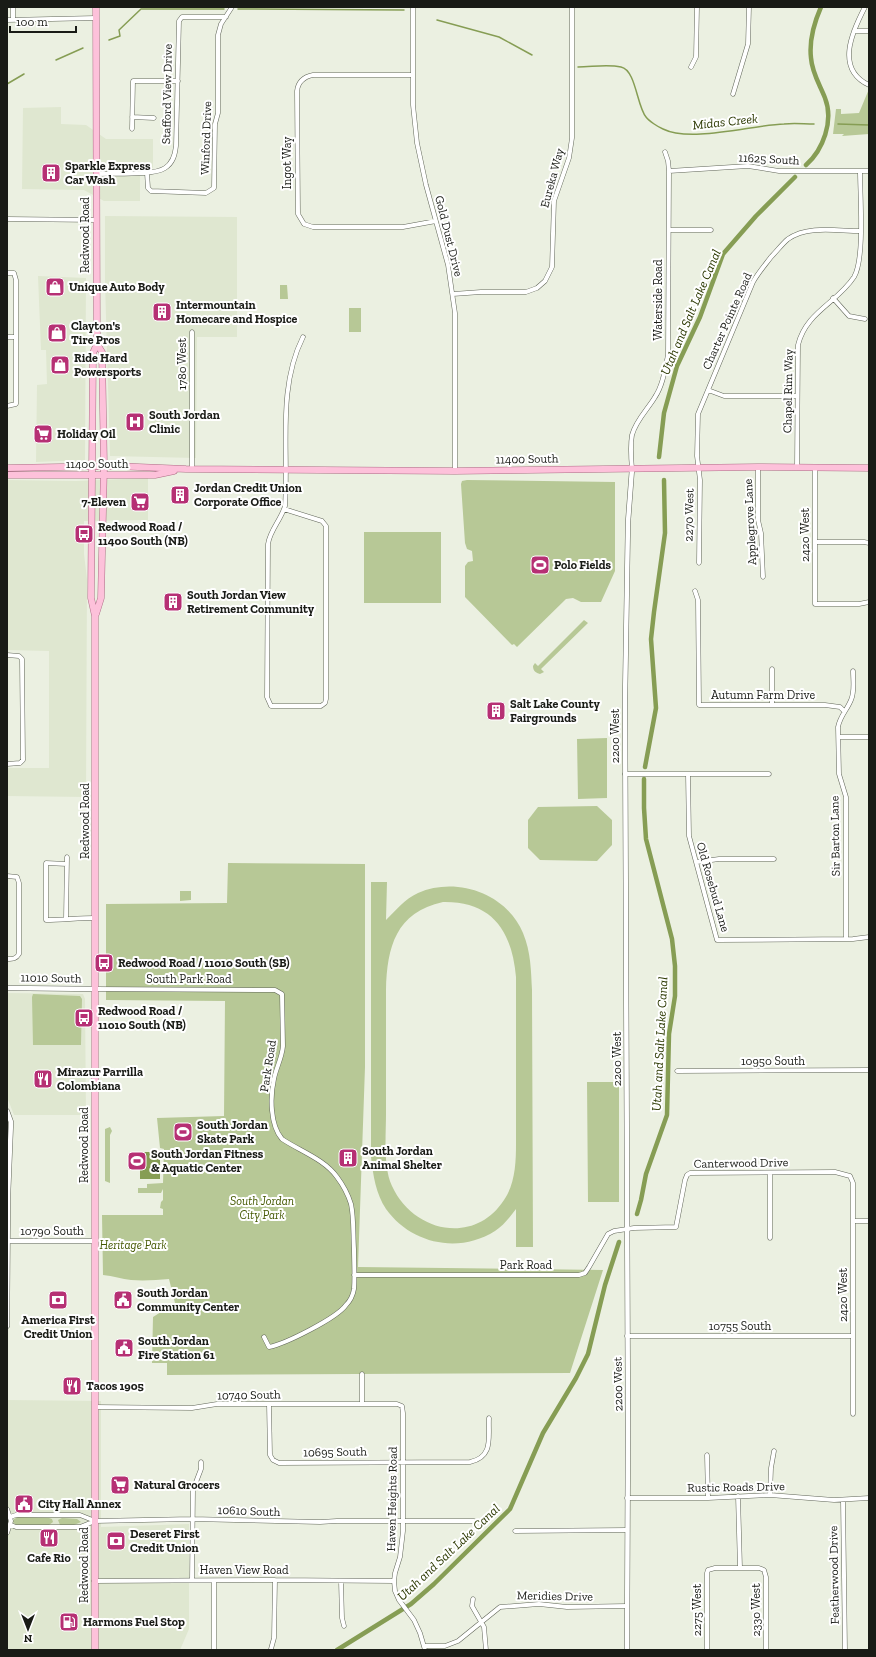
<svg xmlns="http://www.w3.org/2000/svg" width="876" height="1657" viewBox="0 0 876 1657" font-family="'Zilla Slab',serif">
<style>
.built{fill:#dfe7d0}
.green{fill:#b7c896;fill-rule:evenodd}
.water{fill:#869d54}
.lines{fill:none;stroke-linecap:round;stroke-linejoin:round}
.stream{stroke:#869d54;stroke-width:1.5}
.canal{stroke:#869d54;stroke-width:4.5}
.minor-casing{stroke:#606558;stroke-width:5}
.tertiary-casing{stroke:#606558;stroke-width:5.5}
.primary-casing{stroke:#ad6c85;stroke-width:7}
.minor{stroke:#fff;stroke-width:4}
.tertiary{stroke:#fff;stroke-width:4.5}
.primary{stroke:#fdc1da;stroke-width:6}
.labels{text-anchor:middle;stroke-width:4;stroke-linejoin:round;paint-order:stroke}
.street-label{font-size:12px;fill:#191b16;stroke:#fff}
.poi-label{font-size:12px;font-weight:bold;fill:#191b16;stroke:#fff;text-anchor:start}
.park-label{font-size:12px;font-style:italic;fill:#445800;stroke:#fff}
.water-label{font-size:13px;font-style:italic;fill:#2b3800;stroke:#fff}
</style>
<rect width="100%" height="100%" fill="#ebf0e1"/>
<path class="built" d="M 61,107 L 61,124 L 86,125 L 106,139 L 153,139 L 153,168 L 140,168 L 140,201 L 104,201 L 84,190 L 22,189 L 23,108 Z
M 105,216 L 237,217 L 237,337 L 197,337 L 196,458 L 110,456 L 105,282 Z
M 38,276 L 86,278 L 85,460 L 36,462 L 37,385 L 47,384 L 46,350 L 41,350 Z
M 148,478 L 148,520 L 84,521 L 84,554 L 87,579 L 86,797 L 7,796 L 7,768 L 49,768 L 49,651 L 7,650 L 7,480 L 76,481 Z
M 7,993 L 83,994 L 85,999 L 86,1115 L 14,1115 L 7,1097 Z
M 7,1400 L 101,1401 L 101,1527 L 189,1524 L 189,1629 L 180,1650 L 7,1650 Z"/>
<path class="green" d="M 869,89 L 869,134 L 842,136 L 844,134 L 833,134 L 836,109 L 841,109 L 841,114 L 859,113 Z
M 280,285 L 287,285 L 288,299 L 280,299 Z
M 349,308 L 361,308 L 361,332 L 349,332 Z
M 467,480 L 615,482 L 615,571 L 601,602 L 581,602 L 573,598 L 566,599 L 517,647 L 514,644 L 512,645 L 465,597 L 465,566 L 468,562 L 473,561 L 472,551 L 467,549 L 465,543 L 461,484 L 462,481 Z
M 364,532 L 441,532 L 441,603 L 364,603 Z
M 584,620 L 588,623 L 541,669 L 544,672 L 540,674 C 536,673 533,671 533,666 L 535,663 L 538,666 Z
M 607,738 L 607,798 L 578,799 L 577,739 Z
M 597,806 L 612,820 L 612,845 L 597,861 L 540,860 L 528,848 L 528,820 L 538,807 Z
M 228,863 L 365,864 L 365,1067 L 358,1267 L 603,1270 L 570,1373 L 167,1375 L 167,1363 L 152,1363 L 153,1317 L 175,1303 L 169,1279 C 157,1280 144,1281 131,1280 C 122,1279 113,1276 103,1275 L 102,1215 L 163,1215 L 163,1209 L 160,1208 L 161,1202 L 163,1200 L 163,1189 L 161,1193 L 138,1193 L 138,1188 L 147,1188 L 147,1189 L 147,1184 L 163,1183 L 164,1149 L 160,1148 L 157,1118 L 224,1116 L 225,1001 L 106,1000 L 106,904 L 227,903 Z
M 371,882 L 387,882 L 386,920 C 396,910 405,899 418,893 C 457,876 507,894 523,933 C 531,952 531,971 532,990 L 533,1247 L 516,1247 L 516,1209 C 510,1217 503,1226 495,1231 C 459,1254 411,1244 386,1209 C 376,1194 373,1175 371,1157 ZM 443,902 C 492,901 512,931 516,977 L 516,1144 C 516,1163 515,1184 504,1200 C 474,1246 413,1232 392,1186 C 383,1167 386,1135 386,1114 C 386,1072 386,1031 386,990 C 387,947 396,912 443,902 Z
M 180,891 L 191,891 L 191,900 L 180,901 Z
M 33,994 L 80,996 L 82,999 L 81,1045 L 33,1045 L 32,997 Z
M 587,1082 L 619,1082 L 619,1202 L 588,1202 Z
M 110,1127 L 112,1131 L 110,1135 L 110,1183 L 105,1181 L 105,1129 Z
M 18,1517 L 49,1518 L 52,1519 L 53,1522 L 49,1525 L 16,1525 L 13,1522 L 14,1519 Z
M 62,1518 L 77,1519 L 81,1522 L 74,1525 L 60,1525 L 58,1520 Z"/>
<path class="water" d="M 140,1152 L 160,1152 L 160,1179 L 140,1179 Z"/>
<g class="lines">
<path class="stream" d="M 238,9 L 404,10
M 437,20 L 499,37 L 532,55
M 109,40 L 120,36 L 119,30 L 141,9 L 224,9
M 56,60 L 83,48
M 578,67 C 592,67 607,64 621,67 C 636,70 637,107 646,117 C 649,121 658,127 663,129 C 691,143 752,125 784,124 C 794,123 804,124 814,124
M 7,84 L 24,74
M 838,124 L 869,125"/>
<path class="canal" d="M 806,165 C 823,150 834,121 825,98 C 820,85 812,73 811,58 C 809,41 814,23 821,7
M 659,457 L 664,413 L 677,366 L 700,317 L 723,254 L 756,216 L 795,177
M 645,767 L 656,708 L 651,639 L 654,612 L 665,533 L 664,480
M 637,1214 L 641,1200 L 646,1174 L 667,1115 L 669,1034 L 675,996 L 675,966 L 672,939 L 646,839 L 644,808 L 644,779
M 337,1650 L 411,1604 L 434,1584 L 510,1509 L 543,1433 L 576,1378 L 588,1354 L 605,1285 L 619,1242"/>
<g class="minor-casing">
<path id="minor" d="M 13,7 L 13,20
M 413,7 L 413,105 L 417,143 L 426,185 L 448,265 L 455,313 L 455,471
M 865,7 C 852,32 835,69 869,85
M 7,20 L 96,18
M 854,31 L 869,31
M 691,67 L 696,57 L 697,7
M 413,75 L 313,75 C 303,77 298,82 297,91 L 298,214 L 304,224 L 313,227 L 403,227 L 436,221
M 733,94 L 748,44 L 749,7
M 132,117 L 154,118
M 132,129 L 133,81 L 178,81
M 669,171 L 748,166 L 779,171 L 869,171
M 147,173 L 148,188 L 151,191 L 206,193 L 214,188 L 215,124 L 218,113 L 218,35 L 221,24 L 232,7
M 96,174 C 112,173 153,176 165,168 C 173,163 175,155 176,146 L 179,21 L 182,17 L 226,17
M 7,219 L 96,220
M 669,230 L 711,230
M 7,273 L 14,273 L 16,280 L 16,404 L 7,406
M 453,294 L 481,292 L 526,292 L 537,288 L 545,281 L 552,267 L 554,201 L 569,158 L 572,138 L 572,7
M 833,298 L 849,316 L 865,319
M 192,332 L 192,469
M 7,337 L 16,337
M 708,390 L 724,396 L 797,396
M 758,467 L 758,520 L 761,533 L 763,577
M 797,467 L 798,345 C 806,312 837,303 854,277 C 865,259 860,195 860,171
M 815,467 L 815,604 L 859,604 L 869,602
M 632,469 C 631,458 630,446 632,435 C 636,420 648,409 655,397 C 663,385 665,369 668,355 L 669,171 L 668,161 L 665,152
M 284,509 L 322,521 L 326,526 L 326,699 L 325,703 L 321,706 L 271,706 L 267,697 L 268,544 C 270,530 281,520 285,506 C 289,449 277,389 303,337
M 815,542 L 864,542 L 869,543
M 699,563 L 700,480 L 697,456 L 698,414 L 753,282 C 758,273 765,265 771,257 C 777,251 782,244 788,239 C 808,225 837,231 860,231
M 695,591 L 698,600 L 699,705 L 825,705 L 840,707 L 844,711
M 7,655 L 19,656 L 22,659 L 23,760 L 20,763 L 7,764
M 772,705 L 772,669
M 839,737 L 869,737
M 625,774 L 769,774
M 688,774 L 689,836 L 717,940 L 853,939 L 869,937
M 697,862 L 719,859 L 774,859
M 67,864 L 46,863 L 46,920 C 62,920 78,918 95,918
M 7,876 L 17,877 L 19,883 L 19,954 C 16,959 13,959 7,959
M 66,919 L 67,857
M 846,939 L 846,797 L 839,774 L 838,727 C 840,716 847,710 851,700 C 855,691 853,681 853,671
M 95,989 L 275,990 L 282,994 L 283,1046 C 282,1058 276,1068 274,1079 C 270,1097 270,1125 282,1139 C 300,1151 324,1159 337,1177 C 343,1185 348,1194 351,1204 C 354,1218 353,1234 354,1249 C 354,1262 355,1276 354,1289 C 353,1295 350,1301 346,1305 C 337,1318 285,1344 269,1347 L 264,1337
M 677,1071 L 869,1070
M 770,1173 L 770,1238
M 853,1221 L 869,1221
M 354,1275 L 579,1275 L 585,1273 L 589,1267 L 608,1234 L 614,1231 L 634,1228 L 676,1227 L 685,1180 L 687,1175 L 690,1173 L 835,1172 L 850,1176 L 853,1183 L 853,1414
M 627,1336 L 853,1336
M 362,1374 L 362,1404
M 269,1404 L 270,1455 L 273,1460 L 279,1463 L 470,1462 C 494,1457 488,1437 489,1418
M 95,1407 L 192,1408 L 217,1404 L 397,1404 L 402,1406 L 403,1413 L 403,1531 L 400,1557 L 395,1573 L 394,1581 L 395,1591 L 399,1600 L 414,1620 L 420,1633 L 425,1650
M 707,1455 L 708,1498
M 770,1495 L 771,1468 L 774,1451
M 738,1496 L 740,1568
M 627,1498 L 708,1498 L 770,1495 L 834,1500 L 869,1498
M 843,1500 L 845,1650
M 7,1509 L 11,1521 L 7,1533
M 10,1517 L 16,1515 L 80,1515 L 95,1521 L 80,1527 L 16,1527 L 11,1525
M 95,1521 L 192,1519 L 320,1522 L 337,1521 L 474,1521
M 515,1531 L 627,1530
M 192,1580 L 193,1490 L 201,1469 L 201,1462
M 94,1581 L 275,1580 L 394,1581
M 214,1581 L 214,1650
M 341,1581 L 342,1618 L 344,1626
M 473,1599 L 472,1606 L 484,1627 L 486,1650
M 425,1646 L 445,1646 L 458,1641 L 500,1607 L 539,1604 L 567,1607 L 627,1606
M 271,1649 L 274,1638 L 275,1580
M 707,1650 L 707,1573 L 708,1570 L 715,1568 L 759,1568 L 764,1570 L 766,1577 L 766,1650"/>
</g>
<g class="tertiary-casing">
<path id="tertiary" d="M 7,988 L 95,989
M 7,1111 L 11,1122 L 8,1195 L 7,1326
M 9,1241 L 95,1241
M 627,1650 L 628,1429 L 625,699 L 628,522 L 632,469"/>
</g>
<g class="primary-casing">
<path id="primary" d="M 7,468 L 114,466 L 186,469 L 455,471 L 758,467 L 869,468
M 7,475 L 155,475 L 174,471
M 96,614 L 101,598 L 104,466 L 102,352 L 97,344
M 95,1650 L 95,616 L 91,598 L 93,353 L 97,344 L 96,7"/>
</g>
<use href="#minor" class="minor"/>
<use href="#tertiary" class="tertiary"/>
<use href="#primary" class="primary"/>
</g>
<defs>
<g id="building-square" transform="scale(1)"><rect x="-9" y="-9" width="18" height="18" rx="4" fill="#b63074" stroke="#fff"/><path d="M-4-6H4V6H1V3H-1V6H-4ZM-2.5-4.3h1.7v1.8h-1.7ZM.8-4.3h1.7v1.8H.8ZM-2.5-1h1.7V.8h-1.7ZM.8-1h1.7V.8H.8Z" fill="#fff"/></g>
<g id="shop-square" transform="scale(1)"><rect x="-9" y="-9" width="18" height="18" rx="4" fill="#b63074" stroke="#fff"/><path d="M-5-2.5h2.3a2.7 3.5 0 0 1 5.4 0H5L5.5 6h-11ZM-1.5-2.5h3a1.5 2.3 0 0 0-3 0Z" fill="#fff"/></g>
<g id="hospital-square" transform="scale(1)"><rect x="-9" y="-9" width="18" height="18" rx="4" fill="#b63074" stroke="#fff"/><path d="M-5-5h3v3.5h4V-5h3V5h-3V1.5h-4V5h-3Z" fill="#fff"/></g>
<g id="supermarket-square" transform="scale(1)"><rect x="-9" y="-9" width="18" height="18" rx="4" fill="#b63074" stroke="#fff"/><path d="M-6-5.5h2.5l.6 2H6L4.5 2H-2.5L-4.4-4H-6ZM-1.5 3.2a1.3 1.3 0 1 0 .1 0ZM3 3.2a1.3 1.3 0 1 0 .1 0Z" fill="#fff"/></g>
<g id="bus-square" transform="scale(1)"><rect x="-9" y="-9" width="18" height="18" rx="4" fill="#b63074" stroke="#fff"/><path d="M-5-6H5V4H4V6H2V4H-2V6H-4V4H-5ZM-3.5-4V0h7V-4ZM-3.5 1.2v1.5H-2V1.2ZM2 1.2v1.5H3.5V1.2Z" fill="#fff"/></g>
<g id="stadium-square" transform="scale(1)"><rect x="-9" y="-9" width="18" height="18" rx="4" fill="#b63074" stroke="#fff"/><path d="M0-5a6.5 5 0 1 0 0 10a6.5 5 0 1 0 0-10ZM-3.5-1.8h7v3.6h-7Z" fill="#fff"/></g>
<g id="restaurant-square" transform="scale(1)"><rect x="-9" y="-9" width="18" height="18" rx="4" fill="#b63074" stroke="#fff"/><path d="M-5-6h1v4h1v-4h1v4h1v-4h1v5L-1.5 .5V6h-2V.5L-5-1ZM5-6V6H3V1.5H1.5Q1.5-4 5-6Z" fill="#fff"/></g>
<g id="bank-square" transform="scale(1)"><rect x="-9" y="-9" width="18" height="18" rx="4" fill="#b63074" stroke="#fff"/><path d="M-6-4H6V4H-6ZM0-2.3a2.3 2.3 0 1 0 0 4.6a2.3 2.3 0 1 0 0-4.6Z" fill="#fff"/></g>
<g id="civic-square" transform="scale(1)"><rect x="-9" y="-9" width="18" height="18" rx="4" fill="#b63074" stroke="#fff"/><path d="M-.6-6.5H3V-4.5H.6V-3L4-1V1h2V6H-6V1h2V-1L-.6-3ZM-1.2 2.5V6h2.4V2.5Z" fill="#fff"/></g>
<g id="fuel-square" transform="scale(1)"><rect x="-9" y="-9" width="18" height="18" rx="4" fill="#b63074" stroke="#fff"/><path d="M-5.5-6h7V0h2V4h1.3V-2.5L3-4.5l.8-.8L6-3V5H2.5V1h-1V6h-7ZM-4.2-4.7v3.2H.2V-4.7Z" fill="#fff"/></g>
</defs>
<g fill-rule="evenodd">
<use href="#building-square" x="51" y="173"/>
<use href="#shop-square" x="55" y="287"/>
<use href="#building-square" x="162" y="312"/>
<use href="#shop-square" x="57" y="333"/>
<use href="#shop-square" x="60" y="365"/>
<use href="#hospital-square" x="135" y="422"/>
<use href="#supermarket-square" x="43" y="434"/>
<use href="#building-square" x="180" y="495"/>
<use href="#supermarket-square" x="140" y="502"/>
<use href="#bus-square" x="84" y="534"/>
<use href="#stadium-square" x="540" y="565"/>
<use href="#building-square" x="173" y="602"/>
<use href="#building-square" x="496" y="711"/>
<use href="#bus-square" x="104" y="963"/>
<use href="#bus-square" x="84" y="1018"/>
<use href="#restaurant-square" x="43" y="1079"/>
<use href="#stadium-square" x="183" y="1132"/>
<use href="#building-square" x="348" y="1158"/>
<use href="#stadium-square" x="137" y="1161"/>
<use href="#bank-square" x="58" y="1300"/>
<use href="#civic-square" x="123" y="1300"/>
<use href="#civic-square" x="124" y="1348"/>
<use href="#restaurant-square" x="72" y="1386"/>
<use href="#supermarket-square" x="120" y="1485"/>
<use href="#civic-square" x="24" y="1504"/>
<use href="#restaurant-square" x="49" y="1538"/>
<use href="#bank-square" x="116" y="1541"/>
<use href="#fuel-square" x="69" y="1622"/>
</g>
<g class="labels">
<g class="street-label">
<text transform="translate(167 94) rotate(-89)" y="4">Stafford View Drive</text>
<text transform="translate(206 138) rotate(-88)" y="4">Winford Drive</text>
<text transform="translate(769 159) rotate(3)" y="4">11625 South</text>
<text transform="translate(287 163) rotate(-90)" y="4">Ingot Way</text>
<text transform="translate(552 178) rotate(-75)" y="4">Eureka Way</text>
<text transform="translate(85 235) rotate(-90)" y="4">Redwood Road</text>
<text transform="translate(449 236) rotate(76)" y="4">Gold Dust Drive</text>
<text transform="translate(658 300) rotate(-90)" y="4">Waterside Road</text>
<text transform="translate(727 321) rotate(-66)" y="4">Charter Pointe Road</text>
<text transform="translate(182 364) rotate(-90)" y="4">1780 West</text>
<text transform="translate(788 391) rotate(-89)" y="4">Chapel Rim Way</text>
<text transform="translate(527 459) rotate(-1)" y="4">11400 South</text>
<text x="97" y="468">11400 South</text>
<text transform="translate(689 515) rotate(-89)" y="4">2270 West</text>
<text transform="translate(750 522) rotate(-93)" y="4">Applegrove Lane</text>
<text transform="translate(805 535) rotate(-90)" y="4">2420 West</text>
<text x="763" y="699">Autumn Farm Drive</text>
<text transform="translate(615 736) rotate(-90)" y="4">2200 West</text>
<text transform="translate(85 821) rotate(-90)" y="4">Redwood Road</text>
<text transform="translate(835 836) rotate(-91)" y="4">Sir Barton Lane</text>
<text transform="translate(713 887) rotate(74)" y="4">Old Rosebud Lane</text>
<text transform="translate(51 978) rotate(1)" y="4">11010 South</text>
<text x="189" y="983">South Park Road</text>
<text transform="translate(617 1059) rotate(-90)" y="4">2200 West</text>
<text x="773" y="1065">10950 South</text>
<text transform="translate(268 1066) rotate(-81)" y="4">Park Road</text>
<text transform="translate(84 1145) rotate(-90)" y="4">Redwood Road</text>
<text transform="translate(741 1163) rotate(-1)" y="4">Canterwood Drive</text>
<text x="52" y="1235">10790 South</text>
<text x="526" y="1269">Park Road</text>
<text transform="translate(843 1295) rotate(-90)" y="4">2420 West</text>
<text x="740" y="1330">10755 South</text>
<text transform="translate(618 1384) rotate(-91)" y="4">2200 West</text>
<text transform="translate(249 1395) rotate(-1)" y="4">10740 South</text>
<text transform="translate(335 1452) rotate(-1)" y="4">10695 South</text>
<text transform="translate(736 1487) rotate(-1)" y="4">Rustic Roads Drive</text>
<text transform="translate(392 1499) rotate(-89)" y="4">Haven Heights Road</text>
<text transform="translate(249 1511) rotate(2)" y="4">10610 South</text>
<text transform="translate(84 1565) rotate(-90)" y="4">Redwood Road</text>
<text x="244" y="1574">Haven View Road</text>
<text transform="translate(834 1575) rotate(-91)" y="4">Featherwood Drive</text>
<text transform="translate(555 1596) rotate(1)" y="4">Meridies Drive</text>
<text transform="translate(697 1610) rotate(-90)" y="4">2275 West</text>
<text transform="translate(756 1610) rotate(-90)" y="4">2330 West</text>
</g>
<g class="poi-label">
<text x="65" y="170">Sparkle Express<tspan x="65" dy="14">Car Wash</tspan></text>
<text x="69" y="291">Unique Auto Body</text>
<text x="176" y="309">Intermountain<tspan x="176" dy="14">Homecare and Hospice</tspan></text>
<text x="71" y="330">Clayton's<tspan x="71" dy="14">Tire Pros</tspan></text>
<text x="74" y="362">Ride Hard<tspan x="74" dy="14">Powersports</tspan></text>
<text x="149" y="419">South Jordan<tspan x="149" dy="14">Clinic</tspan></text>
<text x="57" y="438">Holiday Oil</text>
<text x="194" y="492">Jordan Credit Union<tspan x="194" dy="14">Corporate Office</tspan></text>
<text x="126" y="506" text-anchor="end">7-Eleven</text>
<text x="98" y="531">Redwood Road /<tspan x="98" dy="14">11400 South (NB)</tspan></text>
<text x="554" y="569">Polo Fields</text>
<text x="187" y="599">South Jordan View<tspan x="187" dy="14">Retirement Community</tspan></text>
<text x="510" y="708">Salt Lake County<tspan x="510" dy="14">Fairgrounds</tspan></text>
<text x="118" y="967">Redwood Road / 11010 South (SB)</text>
<text x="98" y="1015">Redwood Road /<tspan x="98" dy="14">11010 South (NB)</tspan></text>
<text x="57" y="1076">Mirazur Parrilla<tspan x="57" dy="14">Colombiana</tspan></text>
<text x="197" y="1129">South Jordan<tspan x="197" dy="14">Skate Park</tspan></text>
<text x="362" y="1155">South Jordan<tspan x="362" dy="14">Animal Shelter</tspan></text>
<text x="151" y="1158">South Jordan Fitness<tspan x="151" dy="14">&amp; Aquatic Center</tspan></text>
<text x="137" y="1297">South Jordan<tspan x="137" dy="14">Community Center</tspan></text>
<text x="58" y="1324" text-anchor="middle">America First<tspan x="58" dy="14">Credit Union</tspan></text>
<text x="138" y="1345">South Jordan<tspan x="138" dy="14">Fire Station 61</tspan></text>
<text x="86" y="1390">Tacos 1905</text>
<text x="134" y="1489">Natural Grocers</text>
<text x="38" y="1508">City Hall Annex</text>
<text x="130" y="1538">Deseret First<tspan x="130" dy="14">Credit Union</tspan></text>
<text x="49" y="1562" text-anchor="middle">Cafe Rio</text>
<text x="83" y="1626">Harmons Fuel Stop</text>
</g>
<g class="park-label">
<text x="262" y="1205">South Jordan<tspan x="262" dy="14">City Park</tspan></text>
<text x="133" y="1249">Heritage Park</text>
</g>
<g class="water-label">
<text transform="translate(725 121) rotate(-6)" y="5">Midas Creek</text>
<text transform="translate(690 312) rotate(-67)" y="5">Utah and Salt Lake Canal</text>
<text transform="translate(659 1044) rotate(-87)" y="5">Utah and Salt Lake Canal</text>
<text transform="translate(448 1552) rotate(-43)" y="5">Utah and Salt Lake Canal</text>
</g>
</g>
<rect width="876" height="1657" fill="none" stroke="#191b16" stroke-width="16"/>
<g transform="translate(28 1629) rotate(180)" stroke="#ffffff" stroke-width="3" paint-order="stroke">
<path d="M0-3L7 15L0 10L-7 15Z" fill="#191b16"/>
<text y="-6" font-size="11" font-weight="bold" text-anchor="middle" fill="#191b16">N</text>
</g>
<path d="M10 26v6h66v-6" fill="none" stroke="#191b16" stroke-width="2"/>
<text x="16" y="26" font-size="12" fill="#191b16" stroke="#ffffff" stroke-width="3" paint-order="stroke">100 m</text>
</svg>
